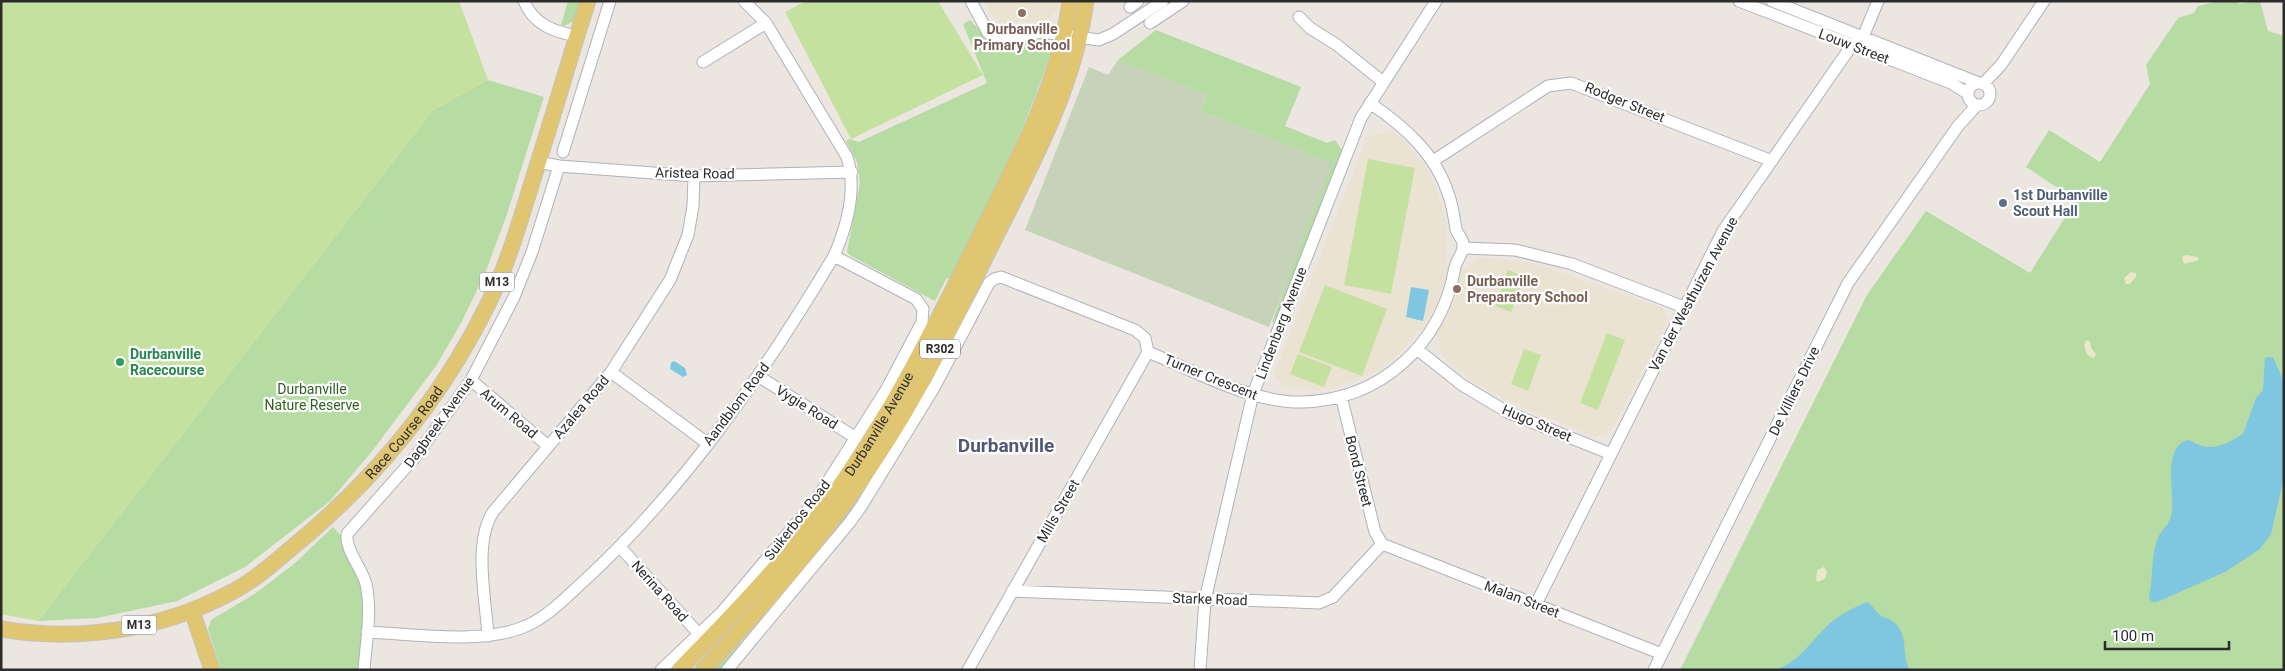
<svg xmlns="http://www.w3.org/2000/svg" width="2285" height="671" viewBox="0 0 2285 671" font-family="Roboto,sans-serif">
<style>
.education{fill:#ebe3d1}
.green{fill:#b6dba3}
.sand{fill:#ece7c7}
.cemetery{fill:#c6d3b9}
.pitch{fill:#c5e1a0}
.water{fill:#7fc7e1}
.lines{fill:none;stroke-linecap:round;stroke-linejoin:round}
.minor-casing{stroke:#b0b1ba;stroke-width:13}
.major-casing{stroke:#c4c4c4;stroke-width:17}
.minor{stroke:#fff;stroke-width:11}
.major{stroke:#e0c670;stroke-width:15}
.education-dot{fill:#8d6e63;stroke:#fff;stroke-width:2}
.service-dot{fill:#5c6f8a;stroke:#fff;stroke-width:2}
.leisure-dot{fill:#2e9e5b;stroke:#fff;stroke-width:2}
.labels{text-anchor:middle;stroke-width:4.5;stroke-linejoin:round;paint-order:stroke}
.shield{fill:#fff;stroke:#6b6b6b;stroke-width:1}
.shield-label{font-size:12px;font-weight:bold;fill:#2c2c2c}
.education-label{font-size:14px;font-weight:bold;fill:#785e54;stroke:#fff}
.street-label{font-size:14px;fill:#2c2c2c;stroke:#fff}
.service-label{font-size:14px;font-weight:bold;fill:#4e5e75;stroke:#fff;text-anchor:start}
.leisure-label{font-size:14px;font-weight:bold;fill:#27864d;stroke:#fff;text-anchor:start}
.park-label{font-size:14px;fill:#306123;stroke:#fff}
.district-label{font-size:19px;font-weight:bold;fill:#515877;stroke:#fff}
</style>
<rect width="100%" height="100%" fill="#ebe6e0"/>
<path class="education" d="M 984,1 L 1060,1 L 1060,9 L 1044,21 L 1001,24 L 993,18 Z
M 1392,131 L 1406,142 L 1425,166 L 1438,193 L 1447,223 L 1446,266 L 1465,269 L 1478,257 L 1534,263 L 1662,308 L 1668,321 L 1611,430 L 1595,437 L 1517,405 L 1469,379 L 1441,355 L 1438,337 L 1425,328 L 1423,331 L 1420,329 L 1393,360 L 1373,373 L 1339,386 L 1317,390 L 1283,387 L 1274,374 L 1367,137 Z"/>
<path class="green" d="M 568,1 L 580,1 L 574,21 L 564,26 L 561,25 Z
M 2220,1 L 2238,1 L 2239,4 L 2260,1 L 2268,31 L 2284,36 L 2284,670 L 1680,670 L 1867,295 L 1926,211 L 2030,273 L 2076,200 L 2026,167 L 2049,130 L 2100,162 L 2150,84 L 2146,65 L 2178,18 L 2194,13 L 2198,6 Z
M 970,20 C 992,42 987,45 1022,41 L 1023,43 L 1045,38 L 1051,43 L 1052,48 C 1027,129 988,202 950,278 L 946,279 L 935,301 L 851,256 L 847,252 L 860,183 L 857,162 L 846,141 L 849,139 L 859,142 L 987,83 L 963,24 Z
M 1156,30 L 1301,87 L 1285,126 L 1327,143 L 1335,140 L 1342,150 L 1275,323 L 1272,322 L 1329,162 L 1201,111 L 1207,95 L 1118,60 Z
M 488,80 L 544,97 L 506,217 L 484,276 L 461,323 L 436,366 L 373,450 L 330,501 L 245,567 L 177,601 L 97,618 L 38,621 L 433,110 Z
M 893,446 L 849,516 L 806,567 L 805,565 Z
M 333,527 C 369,564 364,622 359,670 L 221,670 L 208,629 L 211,620 L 256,593 L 294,564 Z
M 738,641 L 742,644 L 723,670 L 710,670 Z"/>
<path class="sand" d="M 2186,255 L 2198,257 L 2199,260 L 2184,264 L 2182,257 Z
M 2131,272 L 2136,273 L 2136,277 L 2130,284 L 2126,284 L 2124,278 Z
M 2086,340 L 2090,341 L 2091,348 L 2096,354 L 2094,358 L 2088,356 L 2084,346 Z
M 1824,567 L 1827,572 L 1825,579 L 1818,582 L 1816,580 L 1817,570 Z"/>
<path class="cemetery" d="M 1118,60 L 1207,95 L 1201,111 L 1329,162 L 1331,167 L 1269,327 L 1025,230 L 1089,67 L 1108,75 Z"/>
<path class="pitch" d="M 1,1 L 459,1 L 488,80 L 433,110 L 38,621 L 1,614 Z
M 806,1 L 938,1 L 983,75 L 851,139 L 785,12 Z
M 1368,159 L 1415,168 L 1391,294 L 1344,285 Z
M 1508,270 L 1525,277 L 1511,312 L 1495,306 Z
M 1325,285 L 1387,309 L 1362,376 L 1299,352 Z
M 1607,333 L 1625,340 L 1598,410 L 1580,403 Z
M 1524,349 L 1541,355 L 1528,391 L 1511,384 Z
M 1298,354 L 1332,367 L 1324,387 L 1290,374 Z"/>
<path class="water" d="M 1411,287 L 1429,290 L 1423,321 L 1406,317 Z
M 2273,357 L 2284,382 L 2284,477 L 2271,534 L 2260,549 L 2225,572 L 2157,602 L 2152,602 L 2149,598 C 2153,579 2151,558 2157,540 C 2160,531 2169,525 2171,516 C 2176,497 2161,449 2187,440 C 2193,441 2197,445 2202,446 C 2217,450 2231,441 2243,434 L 2256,398 L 2263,390 L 2265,358 Z
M 674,361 L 685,368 L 687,375 L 683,377 L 670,369 L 671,363 Z
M 1867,602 C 1873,605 1875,612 1881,616 C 1885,618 1891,619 1895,623 C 1909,636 1901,656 1910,670 L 1776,670 C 1800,661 1811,641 1829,624 C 1839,615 1855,607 1867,602 Z"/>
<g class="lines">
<g class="minor-casing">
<path id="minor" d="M 524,1 C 533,24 554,32 577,36
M 971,1 L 988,33 L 1002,40 L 1041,32 L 1099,40 L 1113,34 L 1163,1
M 1739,1 L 1951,83 L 1967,93
M 1772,1 L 1979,83
M 1130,7 L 1138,1
M 1299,17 L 1310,28 L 1337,45 L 1383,82
M 1150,23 L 1183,1
M 703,62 L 766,23
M1968 94a11 11 0 1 1 22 0a11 11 0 1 1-22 0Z
M 1983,84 L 2001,65 L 2044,1
M 563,152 L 610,1
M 1433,161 L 1548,86 L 1571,83 L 1772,161
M 538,162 L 559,166 L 694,176 L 852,172
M 1463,248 L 1515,250 L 1572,264 L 1684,307
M 1418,350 L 1462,385 L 1509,413 L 1611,454
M 1148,352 C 1195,371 1251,403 1302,402 C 1381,400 1442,344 1455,267 C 1457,259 1463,254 1463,246 C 1464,239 1458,236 1456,229 C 1454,218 1453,207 1449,196 C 1436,154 1405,127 1370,103
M 611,372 L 707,443
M 758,376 L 856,438
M 471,380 L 548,446
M 1341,396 L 1375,532 L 1382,544
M 1382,544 L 1662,654
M 620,547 L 699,634
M 1012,591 L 1319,603 L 1333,597 L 1382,544
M 1536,604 L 1723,231 L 1852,45 L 1863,37 L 1878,1
M 367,632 C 413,634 479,644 521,628 C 546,619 565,598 584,581 C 685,488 764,373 834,256 C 847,226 857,188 847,157 L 766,23 L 744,1
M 488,636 C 486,600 473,543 493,512 L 611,372 L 670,280 L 688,235 L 693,206 L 694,176
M 364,670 C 366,642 372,612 366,584 C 362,568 345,550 347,534 L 416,456 L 471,380 L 514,297 L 532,252 L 559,166
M 661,670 L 722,612 L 816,500 L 886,390 L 922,322 L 923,309 L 916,299 L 834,256
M 727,670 L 850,522 L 862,505 L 935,386 L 989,283 L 994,279 L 1001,277 L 1135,330 L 1145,338 L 1148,352 L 968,670
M 1200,670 L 1205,600 L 1253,394 L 1361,118 L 1436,1
M 1654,670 L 1848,283 L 1958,126 L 1977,105"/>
</g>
<g class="major-casing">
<g id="major">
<path d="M 192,611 L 212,670"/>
<path id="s1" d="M 1,629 C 77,642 160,630 228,594 C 251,583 270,566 289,550 C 373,482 441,400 488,304 C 508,264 520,221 533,179 C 552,120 569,60 588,1"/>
<path id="s2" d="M 679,670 C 731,617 781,565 826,505 C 890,419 938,321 985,225 C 1021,153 1059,82 1070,1"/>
<path d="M 703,670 C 779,590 849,507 905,412 C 939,354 967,294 997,234 C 1034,160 1075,85 1086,1"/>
</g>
</g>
<use href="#minor" class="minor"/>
<use href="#major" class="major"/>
</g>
<g class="education-dot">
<circle cx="1022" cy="13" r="5"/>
<circle cx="1457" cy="289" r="5"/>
</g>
<circle class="service-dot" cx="2003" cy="203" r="5"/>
<circle class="leisure-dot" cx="120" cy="362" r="5"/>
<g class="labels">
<g class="shield">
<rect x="479.5" y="272.5" width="35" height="19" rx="4"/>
<rect x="920" y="339.5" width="40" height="19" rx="4"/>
<rect x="121.5" y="615.5" width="35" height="19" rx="4"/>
</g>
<g class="shield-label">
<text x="497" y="286">M13</text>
<text x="940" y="353">R302</text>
<text x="139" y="629">M13</text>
</g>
<g class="education-label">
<text x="1022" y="34">Durbanville<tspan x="1022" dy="16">Primary School</tspan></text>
<text x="1467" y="286" text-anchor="start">Durbanville<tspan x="1467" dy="16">Preparatory School</tspan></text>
</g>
<g class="street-label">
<text transform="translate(1854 46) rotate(21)" y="5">Louw Street</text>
<text transform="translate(1625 102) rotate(22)" y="5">Rodger Street</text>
<text transform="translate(695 173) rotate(1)" y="5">Aristea Road</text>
<text transform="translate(1693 294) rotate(-62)" y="5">Van der Westhuizen Avenue</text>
<text transform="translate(1281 323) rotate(-69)" y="5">Lindenberg Avenue</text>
<text transform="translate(1211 377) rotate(22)" y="5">Turner Crescent</text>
<text transform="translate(1794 391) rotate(-64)" y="5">De Villiers Drive</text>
<text transform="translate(736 404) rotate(-53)" y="5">Aandblom Road</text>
<text transform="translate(581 407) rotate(-50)" y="5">Azalea Road</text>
<text transform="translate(807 407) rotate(32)" y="5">Vygie Road</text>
<text transform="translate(509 413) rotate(40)" y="5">Arum Road</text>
<text transform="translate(439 422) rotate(-54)" y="5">Dagbreek Avenue</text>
<text transform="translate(1537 423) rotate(23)" y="5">Hugo Street</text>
<text dy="5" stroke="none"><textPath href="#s2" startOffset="318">Durbanville Avenue</textPath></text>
<text dy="5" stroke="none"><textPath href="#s1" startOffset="474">Race Course Road</textPath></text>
<text transform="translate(1359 471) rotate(76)" y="5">Bond Street</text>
<text transform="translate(1058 511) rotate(-60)" y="5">Mills Street</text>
<text transform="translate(797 520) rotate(-52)" y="5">Suikerbos Road</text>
<text transform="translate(660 591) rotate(48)" y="5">Nerina Road</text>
<text transform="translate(1210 599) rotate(2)" y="5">Starke Road</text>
<text transform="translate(1522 599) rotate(21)" y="5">Malan Street</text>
</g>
<g class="service-label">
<text x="2013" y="200">1st Durbanville<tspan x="2013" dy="16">Scout Hall</tspan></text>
</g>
<g class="leisure-label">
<text x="130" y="359">Durbanville<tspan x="130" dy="16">Racecourse</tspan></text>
</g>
<g class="park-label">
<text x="312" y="394">Durbanville<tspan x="312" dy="16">Nature Reserve</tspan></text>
</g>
<g class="district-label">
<text x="1006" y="452">Durbanville</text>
</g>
</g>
<rect width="2285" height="671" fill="none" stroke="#2c2c2c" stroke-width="5"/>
<path d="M2105 641v8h124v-8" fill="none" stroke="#2c2c2c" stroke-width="2.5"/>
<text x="2112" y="641" font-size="15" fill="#2c2c2c" stroke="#ffffff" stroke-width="4" paint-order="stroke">100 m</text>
</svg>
